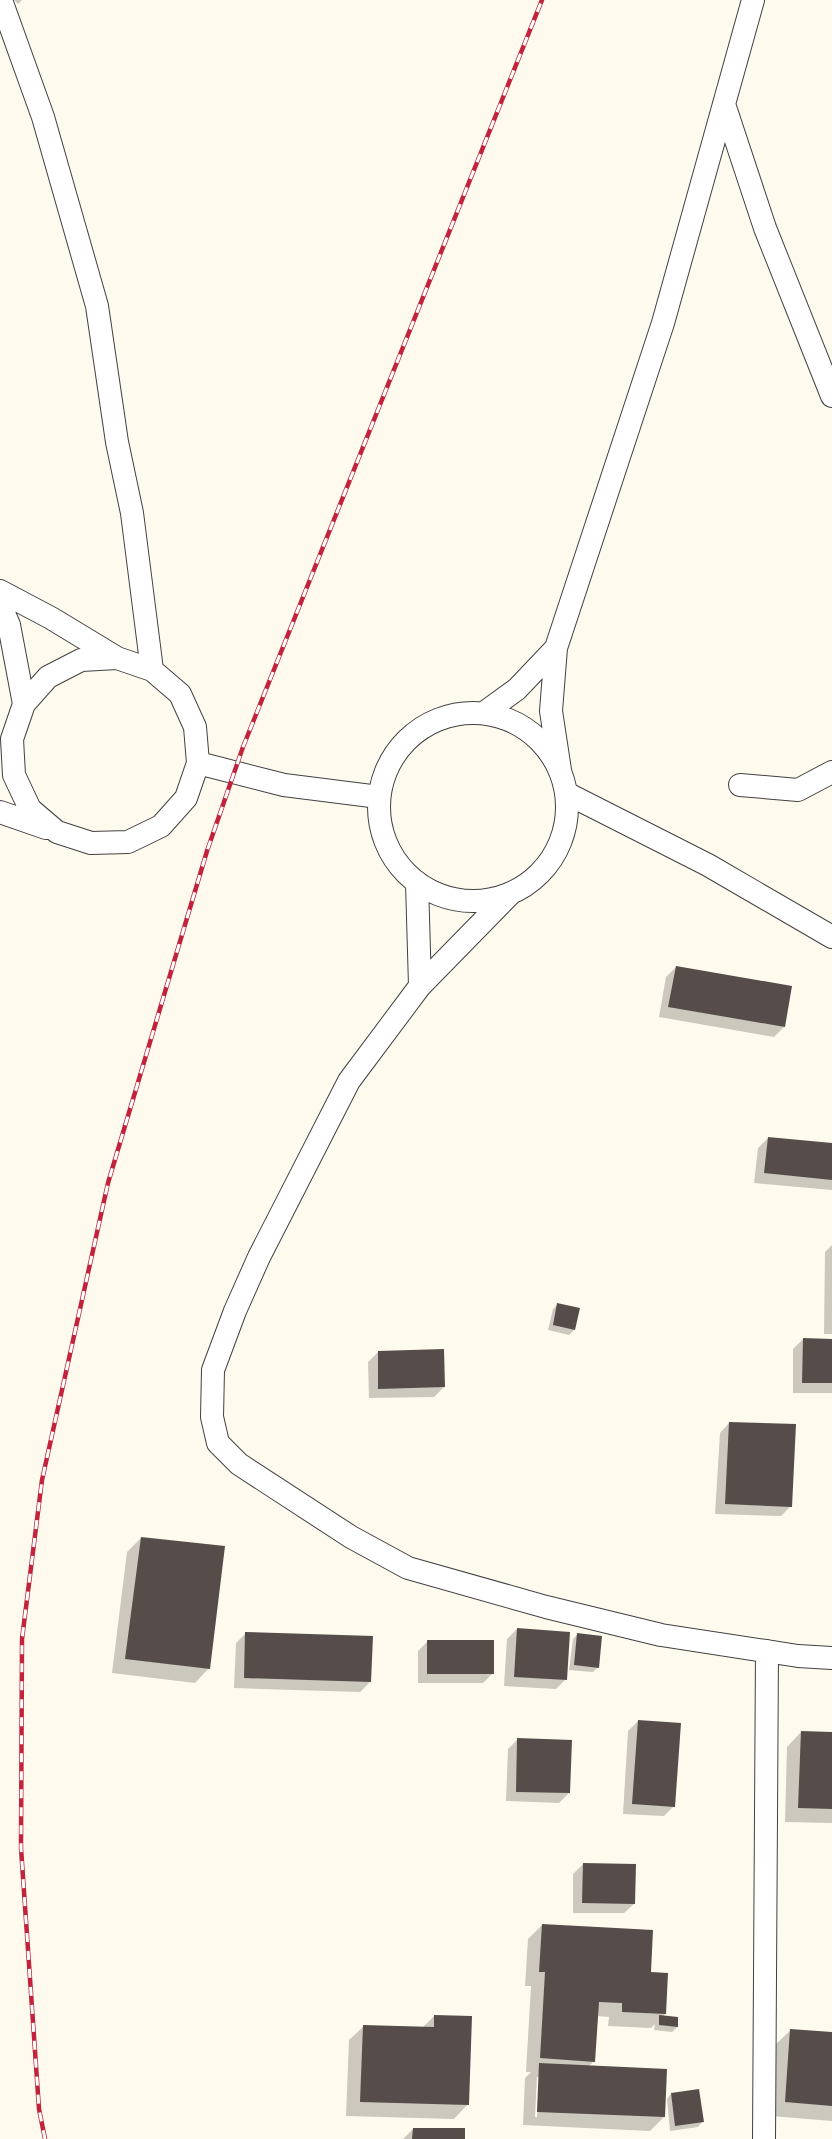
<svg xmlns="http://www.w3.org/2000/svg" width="832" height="2139" viewBox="0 0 832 2139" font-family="Bitter,serif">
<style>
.shadow{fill:#0003;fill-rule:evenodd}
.building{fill:#564d4a}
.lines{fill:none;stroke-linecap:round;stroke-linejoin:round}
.minor-casing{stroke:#414141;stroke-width:24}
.minor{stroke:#fff;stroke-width:22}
.rail-casing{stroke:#c0233b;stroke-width:4.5}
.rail{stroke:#fff;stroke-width:3;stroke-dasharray:9;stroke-linecap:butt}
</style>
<rect width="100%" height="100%" fill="#fffaee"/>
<path class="shadow" d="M 14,0 L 22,0 L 18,4 Z
M 676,967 L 784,1027 L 774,1037 L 659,1017 L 666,977 Z
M 768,1138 L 832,1144 L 832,1190 L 754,1183 L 758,1148 Z
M 832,1245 L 832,1334 L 824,1334 L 825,1252 Z
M 558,1304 L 574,1330 L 569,1335 L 548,1330 L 553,1309 Z
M 803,1339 L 832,1340 L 832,1393 L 793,1393 L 793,1349 Z
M 443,1350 L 444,1387 L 434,1397 L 369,1398 L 368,1362 L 378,1352 Z
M 729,1423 L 791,1506 L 781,1516 L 715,1514 L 720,1433 Z
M 141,1538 L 209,1668 L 195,1683 L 112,1673 L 127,1552 Z
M 517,1629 L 566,1679 L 556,1689 L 504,1686 L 507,1639 Z
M 246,1633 L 370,1682 L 360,1692 L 234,1688 L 236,1643 Z
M 578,1634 L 598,1667 L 593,1672 L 569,1670 L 573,1639 Z
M 428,1641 L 493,1673 L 483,1683 L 418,1683 L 418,1651 Z
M 638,1721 L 674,1806 L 664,1816 L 623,1814 L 628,1731 Z
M 801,1732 L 832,1733 L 832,1823 L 785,1822 L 787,1747 Z
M 518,1739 L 569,1793 L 559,1803 L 506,1801 L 508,1749 Z
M 583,1864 L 634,1904 L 624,1913 L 573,1913 L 573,1874 Z
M 542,1925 L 650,1973 L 665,2014 L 662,2017 L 677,2027 L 672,2032 L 654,2030 L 655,2024 L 651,2028 L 608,2026 L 609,2017 L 597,2016 L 594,2061 L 589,2066 L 666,2070 L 664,2117 L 650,2131 L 523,2125 L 525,2078 L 531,2072 L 526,2072 L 531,1986 L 525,1986 L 528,1939 ZM 537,2077 L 539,2077 L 537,2117 L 535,2117 Z
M 434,2016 L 468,2104 L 454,2119 L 346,2116 L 349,2040 L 364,2026 L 423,2027 Z
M 791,2030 L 832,2033 L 832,2121 L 771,2116 L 776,2044 Z
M 671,2094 L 702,2122 L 698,2127 L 670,2131 L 667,2099 Z
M 413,2129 L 464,2139 L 403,2139 Z"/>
<path class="building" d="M 676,966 L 792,986 L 785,1027 L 668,1007 Z
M 768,1137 L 832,1143 L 832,1180 L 764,1173 Z
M 557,1303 L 580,1308 L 575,1330 L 553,1325 Z
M 803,1338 L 832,1339 L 832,1383 L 802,1383 Z
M 444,1349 L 445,1387 L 378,1389 L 378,1351 Z
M 729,1422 L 796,1424 L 792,1507 L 725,1504 Z
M 141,1537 L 225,1546 L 210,1669 L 125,1659 Z
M 517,1628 L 570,1632 L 567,1680 L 514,1677 Z
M 245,1632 L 373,1636 L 371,1682 L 244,1678 Z
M 577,1633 L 602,1636 L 599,1668 L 574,1665 Z
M 427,1640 L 494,1640 L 494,1674 L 427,1674 Z
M 638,1720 L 681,1723 L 675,1807 L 632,1804 Z
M 801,1731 L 832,1732 L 832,1809 L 798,1808 Z
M 517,1738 L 572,1740 L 570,1793 L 516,1792 Z
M 583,1863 L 636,1864 L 635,1904 L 582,1903 Z
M 542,1924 L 653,1930 L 651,1972 L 668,1973 L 666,2014 L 622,2012 L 622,2003 L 599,2002 L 595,2062 L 540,2058 L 545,1972 L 539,1972 Z
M 434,2015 L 472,2016 L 469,2105 L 360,2102 L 363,2025 L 434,2027 Z
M 659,2015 L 678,2017 L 678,2027 L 659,2025 Z
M 790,2029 L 832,2032 L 832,2106 L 785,2102 Z
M 539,2063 L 667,2069 L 665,2117 L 537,2112 Z
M 699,2089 L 704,2122 L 675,2126 L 671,2093 Z
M 413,2128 L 465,2128 L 465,2139 L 412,2139 Z"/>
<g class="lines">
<g class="minor-casing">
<path id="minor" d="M 1,0 L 43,117 L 97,306 L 117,442 L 132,513 L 152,670 L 180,694 L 195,727 L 198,763 L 186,798 L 161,826 L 128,842 L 91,843 L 57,832 L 30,809 L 14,775 L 12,739 L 24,704 L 48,677 L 81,660 L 117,658 L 152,670
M 724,104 L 765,228 L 832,396
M 0,591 L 51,618 L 117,658
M 0,604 L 9,625 L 24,704
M 484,713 L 517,689 L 556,648
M379 807a94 94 0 1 1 188 0a94 94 0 1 1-188 0Z
M 198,763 L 284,785 L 379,797
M 560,770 L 551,711 L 556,648 L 663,323 L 753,0
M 740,785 L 798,790 L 832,772
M 566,793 L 708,865 L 832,937
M 0,812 L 46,828
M 417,883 L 420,986
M 510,894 L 420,986 L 349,1081 L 259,1257 L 235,1311 L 213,1370 L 212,1417 L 218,1443 L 239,1464 L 351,1537 L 408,1568 L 546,1607 L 661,1635 L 798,1656 L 832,1658
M 764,2139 L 767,1651"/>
</g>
<use href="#minor" class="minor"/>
<g class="rail-casing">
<path id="rail" d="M 45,2139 L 39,2109 L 21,1848 L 22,1639 L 42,1480 L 108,1183 L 207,851 L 243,747 L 542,0"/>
</g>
<use href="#rail" class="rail"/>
</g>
</svg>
